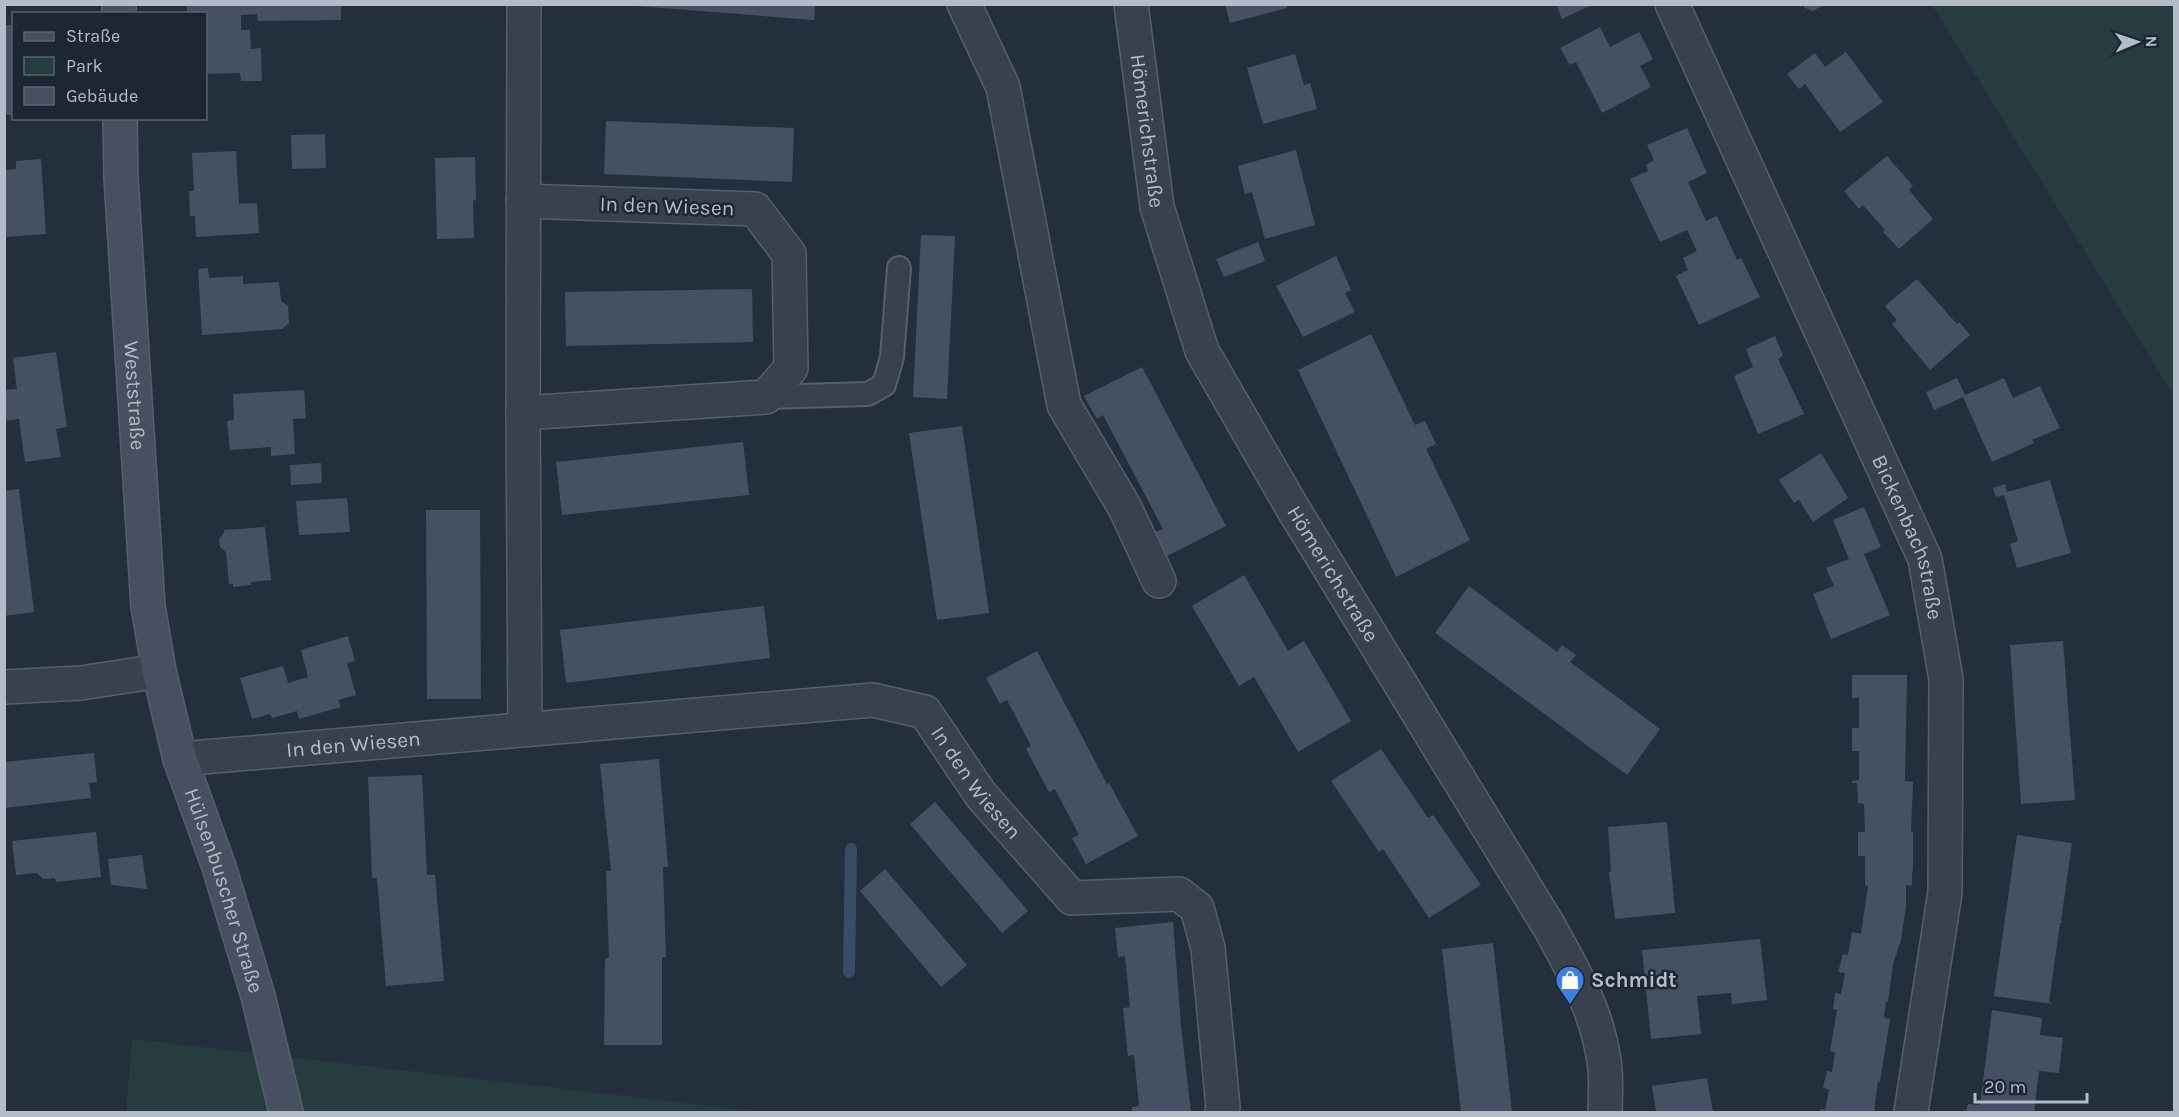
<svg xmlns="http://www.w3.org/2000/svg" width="2179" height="1117" viewBox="0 0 2179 1117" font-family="Karla,sans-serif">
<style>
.green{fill:#263c3f}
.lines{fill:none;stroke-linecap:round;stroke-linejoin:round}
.stream{stroke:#394c67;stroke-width:12}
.building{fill:#455162}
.service-casing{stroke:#565f6c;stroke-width:26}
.minor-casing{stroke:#565f6c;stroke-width:36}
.secondary-casing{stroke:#565f6c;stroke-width:36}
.service{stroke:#38414e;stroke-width:22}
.minor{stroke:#38414e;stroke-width:33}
.secondary{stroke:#465061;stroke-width:33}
.labels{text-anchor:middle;stroke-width:5;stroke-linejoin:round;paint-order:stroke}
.street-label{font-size:21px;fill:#b4bcc9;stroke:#1d2633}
.poi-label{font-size:21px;font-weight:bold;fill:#b4bcc9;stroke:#1d2633;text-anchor:start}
</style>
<rect width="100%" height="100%" fill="#242f3e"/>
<path class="green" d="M 1932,5 L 2174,5 L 2174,396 Z
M 132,1039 L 764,1112 L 126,1112 Z"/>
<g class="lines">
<path class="stream" d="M 849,972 L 851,849"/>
</g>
<path class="building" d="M 187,4 L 341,4 L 341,20 L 258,21 L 257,14 L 241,15 L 241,30 L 250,30 L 251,49 L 261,48 L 262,81 L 241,81 L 240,73 L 206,74 L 206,14 L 187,14 Z
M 637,4 L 815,4 L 814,20 L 637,6 Z
M 1225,4 L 1287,4 L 1287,8 L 1230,23 Z
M 1556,4 L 1594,4 L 1562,19 Z
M 1803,4 L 1826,4 L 1813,11 L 1805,8 Z
M 4,25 L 14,25 L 14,115 L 4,115 Z
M 1600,27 L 1610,47 L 1639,32 L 1653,59 L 1640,66 L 1651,87 L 1602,113 L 1576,62 L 1570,65 L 1560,48 Z
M 1846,52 L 1883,102 L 1840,132 L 1805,84 L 1799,89 L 1787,74 L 1815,53 L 1825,67 Z
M 1295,54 L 1304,85 L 1310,83 L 1317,109 L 1263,124 L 1247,68 Z
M 606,121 L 794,128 L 792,182 L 604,174 Z
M 1687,128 L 1707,173 L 1688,182 L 1706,221 L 1717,216 L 1737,260 L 1741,258 L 1760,297 L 1699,325 L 1676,276 L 1688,270 L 1683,258 L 1697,251 L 1687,230 L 1660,242 L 1630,179 L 1648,171 L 1646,165 L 1654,160 L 1647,145 Z
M 325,134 L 326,168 L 292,169 L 291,135 Z
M 1296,150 L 1315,225 L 1265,239 L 1252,192 L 1245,194 L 1238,166 Z
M 236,151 L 239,204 L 257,203 L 259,233 L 196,237 L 195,216 L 190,216 L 189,191 L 194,191 L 192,153 Z
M 1887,156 L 1913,186 L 1909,190 L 1933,219 L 1899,249 L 1883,232 L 1885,230 L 1863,205 L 1859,209 L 1844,191 Z
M 475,157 L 476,201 L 473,200 L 474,238 L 437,239 L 435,158 Z
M 41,159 L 46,234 L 4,237 L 4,170 L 16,169 L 16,161 Z
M 921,235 L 955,236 L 947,399 L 913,397 Z
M 1258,242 L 1265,261 L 1224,277 L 1216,259 Z
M 1336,256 L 1351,290 L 1345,293 L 1355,312 L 1303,337 L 1276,286 Z
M 208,268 L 209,278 L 243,276 L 243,284 L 279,282 L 281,301 L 288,306 L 289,323 L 282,329 L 202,335 L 198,269 Z
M 1917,279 L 1957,324 L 1959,322 L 1970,335 L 1930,370 L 1892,324 L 1897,320 L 1885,306 Z
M 752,289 L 753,342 L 566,346 L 565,292 Z
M 1371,334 L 1415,425 L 1425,421 L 1436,444 L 1426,449 L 1470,540 L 1396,577 L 1298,370 Z
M 1775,336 L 1783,356 L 1778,359 L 1804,414 L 1758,434 L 1734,376 L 1753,367 L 1746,349 Z
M 56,352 L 67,427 L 56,429 L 61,457 L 25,462 L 19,419 L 4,421 L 4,390 L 17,389 L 13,358 Z
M 1142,367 L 1226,526 L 1167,556 L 1155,532 L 1163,529 L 1103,415 L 1097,419 L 1084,396 Z
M 1957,378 L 1965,395 L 2004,378 L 2013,398 L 2040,386 L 2060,428 L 2032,440 L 2034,443 L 1992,462 L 1963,397 L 1934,410 L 1926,392 Z
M 304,390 L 306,418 L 293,419 L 295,454 L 271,456 L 271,447 L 230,450 L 227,421 L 234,420 L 233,394 Z
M 962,426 L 989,613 L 937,620 L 909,433 Z
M 743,442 L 749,495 L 562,515 L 556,462 Z
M 1821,453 L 1848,498 L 1813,522 L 1799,500 L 1794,503 L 1779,480 Z
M 321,463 L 322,483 L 291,485 L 290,465 Z
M 2050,480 L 2071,553 L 2017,568 L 2010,544 L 2018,541 L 2004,495 L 1996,497 L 1993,488 L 2005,484 L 2007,492 Z
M 19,489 L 34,612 L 4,616 L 4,491 Z
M 347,498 L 350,532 L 299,535 L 296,501 Z
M 1864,507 L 1881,547 L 1864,554 L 1890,615 L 1831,639 L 1813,594 L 1834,586 L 1826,568 L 1849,559 L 1833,520 Z
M 426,510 L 480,510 L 481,699 L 427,699 Z
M 265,527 L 271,580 L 251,582 L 251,585 L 233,587 L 233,584 L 229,584 L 226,552 L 220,547 L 219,539 L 224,533 L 224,530 Z
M 1244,575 L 1288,651 L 1304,641 L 1351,721 L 1298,752 L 1254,677 L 1239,686 L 1192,606 Z
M 1469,586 L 1557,652 L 1562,645 L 1576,655 L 1570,662 L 1660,729 L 1627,775 L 1435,633 Z
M 764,606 L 770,658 L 566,683 L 560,630 Z
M 348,636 L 355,661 L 347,663 L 356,695 L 338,700 L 341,707 L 299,719 L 297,711 L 272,718 L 270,714 L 252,719 L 240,678 L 283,666 L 288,683 L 308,677 L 301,650 Z
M 2063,641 L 2075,800 L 2021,804 L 2010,645 Z
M 1037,651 L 1107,784 L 1109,783 L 1138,836 L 1086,864 L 1072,838 L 1079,835 L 1055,789 L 1049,792 L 1026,749 L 1031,746 L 1007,700 L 1000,704 L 986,678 Z
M 1852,675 L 1907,675 L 1905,781 L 1913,782 L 1911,832 L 1913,832 L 1913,871 L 1912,871 L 1912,886 L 1906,885 L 1906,906 L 1901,940 L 1893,964 L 1888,1002 L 1886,1002 L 1884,1016 L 1885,1018 L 1890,1019 L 1880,1082 L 1878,1081 L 1874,1112 L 1819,1112 L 1820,1109 L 1825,1110 L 1829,1090 L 1823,1087 L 1827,1071 L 1832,1072 L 1835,1052 L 1830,1051 L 1837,1010 L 1833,1009 L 1835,993 L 1841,994 L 1845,973 L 1838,972 L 1843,954 L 1848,955 L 1852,932 L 1861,934 L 1868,886 L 1865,885 L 1865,856 L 1858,856 L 1858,832 L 1865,832 L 1864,804 L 1858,803 L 1857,783 L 1852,783 L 1852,781 L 1859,780 L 1859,751 L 1852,751 L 1852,728 L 1859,728 L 1859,698 L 1852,698 Z
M 1381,749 L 1428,818 L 1433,815 L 1481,885 L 1429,918 L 1383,849 L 1379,852 L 1331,781 Z
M 94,753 L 97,782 L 89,783 L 91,798 L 4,808 L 4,762 Z
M 659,759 L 668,867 L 663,867 L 666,957 L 662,957 L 662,1045 L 604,1045 L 605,958 L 609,958 L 606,871 L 611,871 L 600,764 Z
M 422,775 L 427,875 L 435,875 L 444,981 L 386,986 L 377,878 L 372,878 L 368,777 Z
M 935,802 L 1028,911 L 1002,933 L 910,824 Z
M 1667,822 L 1675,913 L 1615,919 L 1609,872 L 1611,871 L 1608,827 Z
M 96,832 L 101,877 L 56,882 L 55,878 L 43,879 L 37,873 L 16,875 L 12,841 Z
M 2017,835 L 2072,843 L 2061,921 L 2063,922 L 2060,923 L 2049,1002 L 2053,1004 L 1994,996 Z
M 142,855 L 147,889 L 111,885 L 108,859 Z
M 885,869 L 967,965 L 941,987 L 860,891 Z
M 1173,922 L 1181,1026 L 1191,1112 L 1132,1112 L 1132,1107 L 1139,1106 L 1134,1055 L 1128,1056 L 1123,1008 L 1130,1007 L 1125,956 L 1118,957 L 1115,928 Z
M 1760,939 L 1767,1000 L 1732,1004 L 1731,993 L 1697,996 L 1701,1034 L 1651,1039 L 1642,950 Z
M 1493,943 L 1512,1112 L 1461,1112 L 1442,949 Z
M 1992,1010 L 2042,1018 L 2040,1035 L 2063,1038 L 2059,1073 L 2039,1071 L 2034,1112 L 1966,1112 L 1968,1104 L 1980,1105 Z
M 1707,1078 L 1713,1112 L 1656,1111 L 1652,1086 Z"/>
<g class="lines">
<g class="service-casing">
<path id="service" d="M 766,397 L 868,394 L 884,385 L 892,357 L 899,268"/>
</g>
<g class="minor-casing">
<g id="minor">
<path d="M 524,4 L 523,413 L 525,729"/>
<path d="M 964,4 L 1003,87 L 1064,405 L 1125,508 L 1159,581"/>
<path id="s1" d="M 1131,4 L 1157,207 L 1202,351 L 1292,507 L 1550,928 C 1574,972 1597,1011 1604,1061 C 1607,1078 1605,1096 1605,1112"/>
<path id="s2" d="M 1672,4 L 1925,559 L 1946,679 L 1945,892 L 1911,1112"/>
<path d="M 523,413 L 766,397 L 791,368 L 789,254 L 755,209 L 523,201"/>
<path d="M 4,687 L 81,683 L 159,671"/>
<path id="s3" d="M 180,759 L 873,700 L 925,712 L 981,795 L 1072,898 L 1179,894 L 1197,908 L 1208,948 L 1223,1107 L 1222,1112"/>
</g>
</g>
<g class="secondary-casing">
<g id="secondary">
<path d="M 119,4 L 119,14"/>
<path id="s4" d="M 120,118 L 121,178 L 148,606 L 159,671 L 180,759 L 219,867 L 258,996 L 286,1112"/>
</g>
</g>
<use href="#service" class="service"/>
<use href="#minor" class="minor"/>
<use href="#secondary" class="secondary"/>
</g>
<defs>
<g id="shop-pin" transform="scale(1.5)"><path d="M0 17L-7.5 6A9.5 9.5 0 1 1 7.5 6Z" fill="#3f7fe0" stroke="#1d2633"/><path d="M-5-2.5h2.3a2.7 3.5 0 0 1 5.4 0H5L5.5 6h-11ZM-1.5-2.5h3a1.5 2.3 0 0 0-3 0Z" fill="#fff"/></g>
</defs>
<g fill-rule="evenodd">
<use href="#shop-pin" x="1570" y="980"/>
</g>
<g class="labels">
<g class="street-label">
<text dy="7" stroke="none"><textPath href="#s1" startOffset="128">Hömerichstraße</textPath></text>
<text transform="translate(667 206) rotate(2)" y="7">In den Wiesen</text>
<text dy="7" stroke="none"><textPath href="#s4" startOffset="278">Weststraße</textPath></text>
<text dy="7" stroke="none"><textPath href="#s2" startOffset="584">Bickenbachstraße</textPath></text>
<text dy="7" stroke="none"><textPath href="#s1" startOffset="614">Hömerichstraße</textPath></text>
<text dy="7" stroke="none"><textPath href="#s3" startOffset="174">In den Wiesen</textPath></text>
<text dy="7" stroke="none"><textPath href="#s3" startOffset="836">In den Wiesen</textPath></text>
<text dy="7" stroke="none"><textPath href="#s4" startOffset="784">Hülsenbuscher Straße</textPath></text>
</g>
<g class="poi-label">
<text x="1591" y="987">Schmidt</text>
</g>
</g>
<rect width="2179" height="1117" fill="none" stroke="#b4bcc9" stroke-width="12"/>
<rect x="12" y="12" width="195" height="108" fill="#1d2633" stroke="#59626f" stroke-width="1.5"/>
<rect x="24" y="32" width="30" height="9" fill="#465061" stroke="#59626f" stroke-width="1.5"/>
<text x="66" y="42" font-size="18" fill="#b4bcc9">Straße</text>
<rect x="24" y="57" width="30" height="18" fill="#263c3f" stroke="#59626f" stroke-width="1.5"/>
<text x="66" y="72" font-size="18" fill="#b4bcc9">Park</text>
<rect x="24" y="87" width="30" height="18" fill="#455162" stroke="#59626f" stroke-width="1.5"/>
<text x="66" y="102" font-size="18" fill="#b4bcc9">Gebäude</text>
<g transform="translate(2137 42) rotate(88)" stroke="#1d2633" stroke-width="4.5" paint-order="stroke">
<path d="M0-4.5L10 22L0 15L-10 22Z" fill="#b4bcc9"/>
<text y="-9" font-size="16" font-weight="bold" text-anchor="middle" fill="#b4bcc9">N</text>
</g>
<path d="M1975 1093v9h112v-9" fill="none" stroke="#b4bcc9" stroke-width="3"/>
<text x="1984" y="1093" font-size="18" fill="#b4bcc9" stroke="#1d2633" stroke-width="4.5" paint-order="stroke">20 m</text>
</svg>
